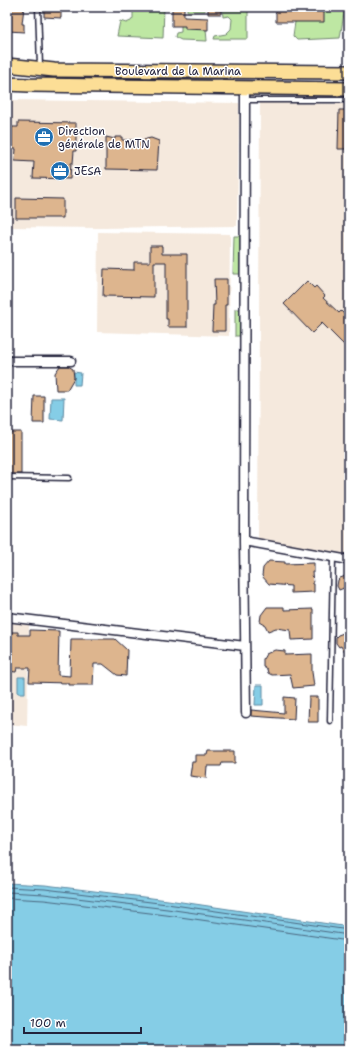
<svg xmlns="http://www.w3.org/2000/svg" width="356" height="1057" viewBox="0 0 356 1057" font-family="'Shantell Sans',sans-serif">
<style>
.built{fill:#f5e9dd}
.green{fill:#bee7a3;stroke:#70846f}
.water{fill:#85cde6;stroke:#5d89a2}
.lines{fill:none;stroke-linecap:round;stroke-linejoin:round}
.shore{stroke:#4a667f;stroke-width:1}
.building{fill:#ddb58e;stroke:#22223b}
.service-casing{stroke:#22223b;stroke-width:7}
.minor-casing{stroke:#22223b;stroke-width:11}
.primary-casing{stroke:#22223b;stroke-width:16}
.service{stroke:#fff;stroke-width:4}
.minor{stroke:#fff;stroke-width:8}
.primary{stroke:#fcde96;stroke-width:13}
.labels{text-anchor:middle;stroke-width:3;stroke-linejoin:round;paint-order:stroke}
.street-label{font-size:11px;fill:#22223b;stroke:#fff}
.poi-label{font-size:11px;fill:#22223b;stroke:#fff;text-anchor:start}
</style>
<rect width="100%" height="100%" fill="#fff"/>
<filter id="ink" filterUnits="userSpaceOnUse"><feTurbulence type="fractalNoise" baseFrequency=".025" numOctaves="2"/><feDisplacementMap in="SourceGraphic" scale="8" xChannelSelector="R" yChannelSelector="G"/><feConvolveMatrix kernelMatrix="1 2 1 2 8 2 1 2 1" color-interpolation-filters="sRGB"/></filter>
<g filter="url(#ink)">
<path class="built" d="M 7,100 L 239,103 L 237,226 L 98,228 L 7,227 Z
M 260,103 L 349,104 L 349,555 L 258,539 Z
M 98,232 L 230,234 L 229,336 L 97,332 Z
M 7,621 L 29,625 L 27,726 L 7,724 Z"/>
<path class="green" d="M 141,7 L 164,7 L 163,38 L 117,36 L 120,21 L 126,23 L 131,21 L 133,18 L 133,11 L 140,10 Z
M 187,7 L 205,7 L 205,11 L 187,11 Z
M 222,7 L 248,7 L 248,39 L 214,39 L 215,36 L 226,34 L 231,29 L 232,19 L 229,16 L 223,17 Z
M 323,7 L 345,7 L 340,38 L 297,40 L 293,36 L 295,22 Z
M 181,23 L 206,29 L 207,41 L 181,40 L 175,37 L 176,33 L 181,32 Z
M 234,236 L 240,236 L 240,274 L 233,274 Z
M 235,309 L 240,309 L 240,336 L 235,336 Z"/>
<path class="water" d="M 74,372 L 81,373 L 80,385 L 74,385 Z
M 51,398 L 64,398 L 63,420 L 50,419 Z
M 18,677 L 25,677 L 25,693 L 18,693 Z
M 256,685 L 263,685 L 263,705 L 255,705 Z
M 7,883 L 45,885 L 168,900 L 349,927 L 349,1050 L 7,1050 Z"/>
<g class="lines">
<path class="shore" d="M 7,887 L 45,889 L 167,904 L 349,930
M 7,892 L 44,894 L 167,909 L 349,935
M 7,898 L 44,900 L 166,915 L 349,941"/>
</g>
<path class="building" d="M 7,7 L 24,7 L 22,24 L 24,24 L 24,32 L 8,31 L 9,18 L 7,18 Z
M 44,7 L 61,7 L 61,18 L 44,17 Z
M 172,7 L 184,7 L 184,17 L 208,18 L 208,30 L 185,29 L 185,26 L 172,26 Z
M 208,7 L 221,7 L 221,14 L 208,14 Z
M 276,7 L 324,7 L 324,22 L 276,22 Z
M 339,110 L 349,110 L 349,149 L 338,149 Z
M 18,122 L 76,123 L 76,151 L 74,151 L 73,163 L 71,163 L 70,179 L 33,178 L 34,162 L 15,161 L 16,149 L 12,149 L 12,127 L 18,127 Z
M 106,137 L 115,139 L 115,137 L 122,137 L 122,140 L 142,140 L 151,138 L 159,141 L 157,170 L 106,169 Z
M 16,198 L 63,199 L 63,218 L 16,218 Z
M 150,246 L 162,246 L 162,254 L 187,254 L 187,327 L 168,327 L 168,319 L 166,319 L 166,262 L 154,262 L 154,297 L 103,296 L 104,269 L 134,270 L 134,262 L 150,262 Z
M 214,279 L 227,279 L 227,305 L 225,305 L 225,331 L 212,331 L 213,305 L 215,305 Z
M 307,281 L 314,288 L 316,286 L 325,296 L 323,298 L 339,313 L 341,311 L 349,319 L 349,350 L 322,323 L 312,333 L 284,304 Z
M 60,366 L 68,366 L 73,369 L 74,378 L 67,390 L 56,390 L 55,373 Z
M 34,396 L 44,396 L 44,423 L 33,423 Z
M 7,432 L 21,432 L 21,474 L 7,474 Z
M 269,561 L 285,562 L 285,564 L 314,563 L 314,572 L 312,572 L 313,584 L 314,584 L 314,592 L 291,593 L 291,586 L 269,584 L 262,576 L 263,568 Z
M 349,573 L 349,586 L 339,590 L 337,586 L 338,580 L 340,578 L 343,577 Z
M 267,607 L 284,607 L 284,610 L 313,609 L 313,639 L 291,640 L 290,630 L 276,628 L 268,631 L 265,625 L 260,622 L 261,615 Z
M 30,630 L 59,631 L 58,675 L 70,676 L 71,639 L 115,639 L 127,650 L 126,676 L 117,675 L 103,664 L 94,664 L 93,685 L 68,685 L 68,683 L 29,682 L 30,668 L 17,668 L 16,672 L 7,671 L 7,632 L 18,632 L 18,635 L 30,635 Z
M 349,631 L 349,649 L 343,650 L 341,646 L 339,647 L 336,643 L 336,637 L 338,635 Z
M 275,650 L 285,651 L 285,655 L 312,654 L 312,672 L 314,686 L 293,688 L 290,674 L 272,675 L 268,673 L 267,669 L 263,667 L 263,659 L 266,654 Z
M 284,697 L 295,698 L 294,719 L 251,716 L 251,710 L 284,713 Z
M 309,697 L 318,697 L 318,722 L 308,722 Z
M 208,751 L 235,751 L 235,763 L 222,763 L 221,766 L 207,766 L 206,778 L 190,776 L 192,762 L 195,762 L 195,755 L 207,755 Z"/>
<g class="lines">
<g class="service-casing">
<path id="service" d="M 38,7 L 40,66
M 245,100 L 349,100
M 7,477 L 69,478
M 330,721 L 333,557"/>
</g>
<g class="minor-casing">
<path id="minor" d="M 245,87 L 244,541 L 246,713
M 7,361 L 71,361
M 244,541 L 349,560
M 7,617 L 245,646"/>
</g>
<g class="primary-casing">
<path id="primary" d="M 7,65 L 54,70 L 349,72
M 7,84 L 29,85 L 349,89"/>
</g>
<use href="#service" class="service"/>
<use href="#minor" class="minor"/>
<use href="#primary" class="primary"/>
</g>
</g>
<defs>
<g id="office-disc" transform="scale(1)"><circle r="9.5" fill="#1f6fb2" stroke="#fff"/><path d="M-6-3h4V-5.5h4V-3h4V5H-6ZM-1-4.5V-3h2v-1.5ZM-6 0V1H6V0Z" fill="#fff"/></g>
</defs>
<g fill-rule="evenodd">
<use href="#office-disc" x="44" y="137"/>
<use href="#office-disc" x="60" y="171"/>
</g>
<g class="labels">
<g class="street-label">
<text x="178" y="75">Boulevard de la Marina</text>
</g>
<g class="poi-label">
<text x="58" y="135">Direction<tspan x="58" dy="13">générale de MTN</tspan></text>
<text x="74" y="175">JESA</text>
</g>
</g>
<rect width="356" height="1057" fill="none" stroke="#fff" stroke-width="24"/>
<rect x="12" y="12" width="332" height="1033" fill="none" stroke="#22223b" stroke-width="1.5" filter="url(#ink)"/>
<path d="M24 1027v6h117v-6" fill="none" stroke="#22223b" stroke-width="2"/>
<text x="30" y="1027" font-size="12" fill="#22223b" stroke="#ffffff" stroke-width="3" paint-order="stroke">100 m</text>
</svg>
